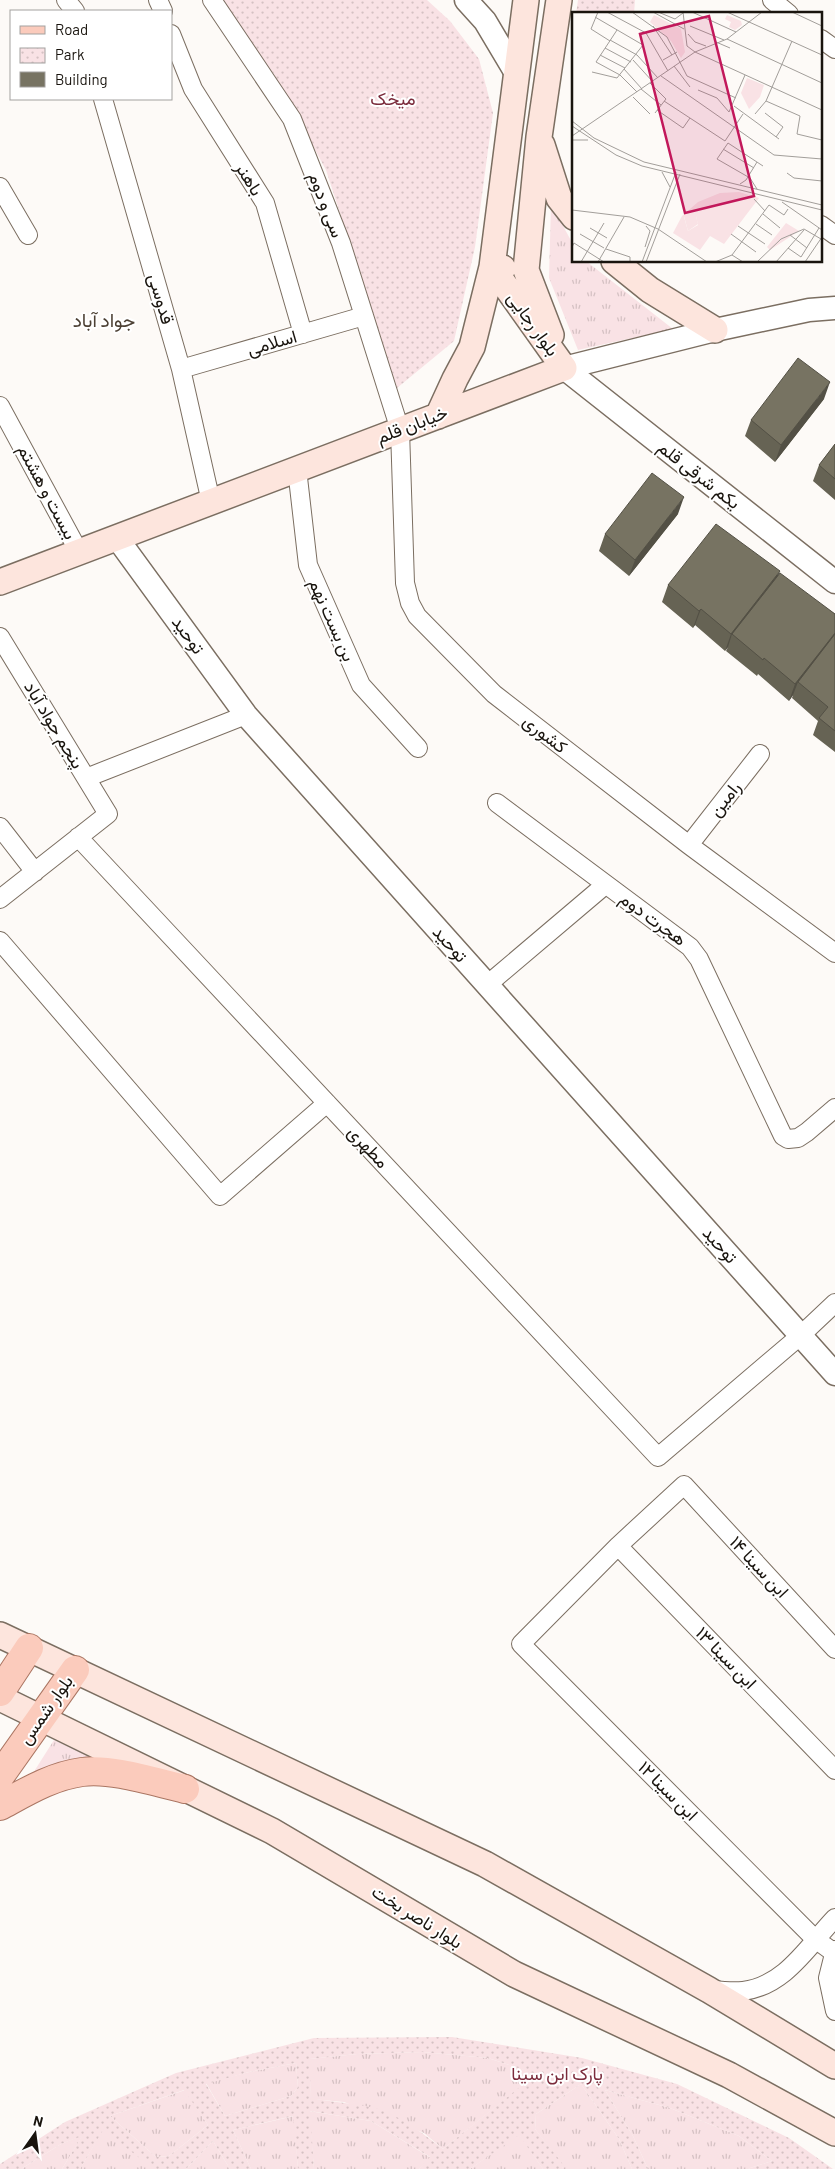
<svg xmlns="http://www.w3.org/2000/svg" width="835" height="2169" viewBox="0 0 835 2169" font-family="Barlow,Vazirmatn,sans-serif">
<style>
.grass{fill:url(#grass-tufts)}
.park{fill:url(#park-dots);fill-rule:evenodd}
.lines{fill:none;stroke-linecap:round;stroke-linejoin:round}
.minor-casing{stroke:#7b6e61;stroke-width:20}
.tertiary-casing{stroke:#7b6e61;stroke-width:25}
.secondary-casing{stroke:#7b6e61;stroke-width:28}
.primary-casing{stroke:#aa7562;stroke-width:30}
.minor{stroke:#fff;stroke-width:18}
.tertiary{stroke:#fff;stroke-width:22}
.secondary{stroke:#fde5dd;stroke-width:25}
.primary{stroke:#fbcbbc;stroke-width:28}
.wall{fill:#666354}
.shaded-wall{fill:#535045}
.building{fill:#777362;stroke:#535045}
.labels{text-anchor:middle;stroke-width:4;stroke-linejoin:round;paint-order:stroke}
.park-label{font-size:18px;fill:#7b2c3c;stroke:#fff}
.street-label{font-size:18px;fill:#19140e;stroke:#fff}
.neighbourhood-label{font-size:19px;fill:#4c4034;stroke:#fff}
.inset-road{fill:none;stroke:#a29e9a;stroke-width:1}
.view{fill:#c2185b;fill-opacity:0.15;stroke:#c2185b;stroke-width:2.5}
.inset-edge{fill:none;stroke:#19140e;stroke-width:2.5}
</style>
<defs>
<pattern id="grass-tufts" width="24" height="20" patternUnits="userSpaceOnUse" patternTransform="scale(1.25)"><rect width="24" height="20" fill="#f9e2e5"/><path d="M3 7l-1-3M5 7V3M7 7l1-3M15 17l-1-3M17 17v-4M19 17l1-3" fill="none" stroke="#d5c1c3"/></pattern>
<pattern id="park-dots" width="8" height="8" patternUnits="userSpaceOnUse" patternTransform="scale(1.25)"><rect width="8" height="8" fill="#f9e2e5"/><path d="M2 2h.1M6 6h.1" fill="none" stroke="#d5c1c3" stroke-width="1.8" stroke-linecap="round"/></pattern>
</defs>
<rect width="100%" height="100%" fill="#fdfaf7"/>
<path class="grass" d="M 551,204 L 574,246 L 574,261 L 586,261 L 673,329 L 578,350 L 549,278 Z
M 54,1740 L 106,1764 L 28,1781 Z
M 422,2052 L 488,2058 L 537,2074 L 443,2149 L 424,2133 L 344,2102 L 311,2099 L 309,2059 L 357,2054 Z
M 296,2063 L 298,2087 L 291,2096 L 225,2116 L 206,2083 L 249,2072 Z
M 581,2084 L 619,2139 L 632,2169 L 563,2169 L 561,2163 L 535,2129 L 536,2114 Z
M 185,2090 L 208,2125 L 169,2156 L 156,2157 L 110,2116 Z
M 605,2090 L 670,2108 L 739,2136 L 772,2161 L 747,2169 L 648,2169 L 633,2136 Z
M 309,2111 L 371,2121 L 431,2158 L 419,2169 L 314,2169 Z
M 294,2116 L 298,2169 L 251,2169 L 233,2130 Z
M 103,2129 L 155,2168 L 154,2169 L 80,2169 Z
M 519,2134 L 543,2169 L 470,2169 Z
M 83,2135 L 62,2169 L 21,2169 L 61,2144 Z
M 213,2141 L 230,2169 L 186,2169 Z"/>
<path class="park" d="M 218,0 L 427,0 L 450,21 L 479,59 L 493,113 L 475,247 L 454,341 L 397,388 L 326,170 L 274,74 Z
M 578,0 L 635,0 L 634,14 L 576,14 Z
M 452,2037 L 582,2058 L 677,2084 L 789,2138 L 833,2169 L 747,2169 L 772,2161 L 739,2136 L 670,2108 L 605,2090 L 633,2136 L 648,2169 L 632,2169 L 619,2139 L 581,2084 L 536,2114 L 535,2129 L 562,2163 L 563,2169 L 543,2169 L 519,2135 L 470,2169 L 419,2169 L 430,2157 L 371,2121 L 310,2111 L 314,2169 L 298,2169 L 293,2116 L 233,2130 L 251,2169 L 230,2169 L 213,2141 L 186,2169 L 154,2169 L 103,2130 L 80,2169 L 62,2169 L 82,2136 L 61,2144 L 21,2169 L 0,2169 L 0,2164 L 65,2122 L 176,2073 L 314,2038 ZM 422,2052 L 488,2058 L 536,2074 L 443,2149 C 425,2135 406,2120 384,2111 C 362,2103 335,2103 311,2098 L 310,2059 L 357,2054 ZM 296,2063 L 298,2087 L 291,2096 L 225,2116 L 206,2084 L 249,2072 ZM 184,2090 L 208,2125 L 169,2156 L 156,2157 L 110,2116 Z"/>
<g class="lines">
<g class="minor-casing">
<path id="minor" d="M 66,0 L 75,11
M 158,0 L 163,11
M 212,0 L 292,119 L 341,243 L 400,430 L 405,583 L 410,603 L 417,616 L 494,694 L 689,845 L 835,953
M 772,0 L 789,14
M 171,34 L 193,89 L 265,203 L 303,334
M 821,39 L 835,49
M 103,99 L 181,369 L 211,502
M 0,187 L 28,235
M 821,225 L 835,235
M 181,369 L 364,316
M 0,406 L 79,552
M 297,469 L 308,565 L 361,685 L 418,748
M 0,637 L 108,814 L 0,899
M 86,778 L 246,715
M 497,803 L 690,947 L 699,959 L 783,1136 L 788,1139 L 798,1138 L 807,1132 L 835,1108
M 0,827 L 35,872
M 78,837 L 658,1457 L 800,1336 L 835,1303
M 689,845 L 760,754
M 0,941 L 220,1196 L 327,1103
M 487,985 L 605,885
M 618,1546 L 835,1770
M 835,1950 L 828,1978 L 835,2011
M 833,1952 L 815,1939 L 521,1644 L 618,1546 L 684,1485 L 835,1649
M 712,1990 C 722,1991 733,1992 743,1991 C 785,1986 808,1946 835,1918"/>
</g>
<g class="tertiary-casing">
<path id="tertiary" d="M 466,0 L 485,21 L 516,73
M 564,368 L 835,582
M 564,368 L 715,330 L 809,310 L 835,308
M 117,538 L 246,715 L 835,1374"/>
</g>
<g class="secondary-casing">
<path id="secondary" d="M 526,0 L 492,267 L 564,368
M 542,145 L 559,198 L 574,217
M 614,261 L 650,290 L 715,330
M 551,335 L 526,270 L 539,137 L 559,0
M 438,416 L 455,379 L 472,347 L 492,267 L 503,268
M 0,582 L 564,368
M 0,1635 L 485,1864 L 709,1990 L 835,2066
M 0,1698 L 272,1831 L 514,1974 L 729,2075 L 835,2133"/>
</g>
<g class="primary-casing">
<path id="primary" d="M 0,1692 L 29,1648
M 0,1776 L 75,1670
M 0,1806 C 26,1792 52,1776 82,1772 C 113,1768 154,1782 185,1789"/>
</g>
<use href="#minor" class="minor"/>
<use href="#tertiary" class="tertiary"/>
<use href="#secondary" class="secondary"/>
<use href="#primary" class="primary"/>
</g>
<path class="wall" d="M 824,399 L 775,462 L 745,436 L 751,420 Z
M 835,444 L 835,500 L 813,481 L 819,465 Z
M 678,514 L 629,576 L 599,551 L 605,534 Z
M 778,575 L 835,614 L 835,752 L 813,735 L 818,721 L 792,698 L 793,695 L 789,701 L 758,674 L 757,676 L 726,651 L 728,647 L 725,651 L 695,625 L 693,628 L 662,602 L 668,585 Z"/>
<path class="shaded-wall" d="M 830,382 L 824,399 L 775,462 L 781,445 Z
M 684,497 L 678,514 L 629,576 L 635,560 Z
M 780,571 L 774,588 L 732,634 L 728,647 L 725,651 L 731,634 Z
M 701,609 L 695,625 L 693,628 L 699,611 Z
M 835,633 L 835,641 L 798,682 L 793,695 L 789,701 L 795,684 Z"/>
<path class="building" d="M 798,358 L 830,382 L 781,445 L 751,420 Z
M 835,444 L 835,479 L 819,465 Z
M 652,473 L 684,497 L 635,560 L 605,534 Z
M 716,524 L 780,571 L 731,634 L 701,609 L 699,611 L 668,585 Z
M 780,573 L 835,614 L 835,633 L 795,684 L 764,658 L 763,660 L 732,634 Z
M 835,634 L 835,731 L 819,718 L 828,707 L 798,682 Z"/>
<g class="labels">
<g class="park-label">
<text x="393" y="105">میخک</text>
<text x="557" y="2080">پارک ابن سینا</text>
</g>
<g class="street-label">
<text transform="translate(249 179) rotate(58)" y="6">باهنر</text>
<text transform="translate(326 205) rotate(69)" y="6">سی و دوم</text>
<text transform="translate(161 299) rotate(74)" y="6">قدوسی</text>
<text transform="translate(533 324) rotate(54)" y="6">بلوار رجایی</text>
<text transform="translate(272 343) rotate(-16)" y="6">اسلامی</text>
<text transform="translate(412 425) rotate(-21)" y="6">خیابان قلم</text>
<text transform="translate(699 475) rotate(38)" y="6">یکم شرقی قلم</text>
<text transform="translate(47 492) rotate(62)" y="6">بیست و هشتم</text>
<text transform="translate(332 620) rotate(66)" y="6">بن بست نهم</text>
<text transform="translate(188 635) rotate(54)" y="6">توحید</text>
<text transform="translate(54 725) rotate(59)" y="6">پنجم جواد آباد</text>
<text transform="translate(545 734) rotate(38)" y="6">کشوری</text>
<text transform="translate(725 799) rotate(-52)" y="6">رامین</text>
<text transform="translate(653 919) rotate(36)" y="6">هجرت دوم</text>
<text transform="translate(450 944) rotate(48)" y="6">توحید</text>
<text transform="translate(368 1147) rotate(47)" y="6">مطهری</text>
<text transform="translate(720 1245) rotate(48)" y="6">توحید</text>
<text transform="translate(759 1567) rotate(47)" y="6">ابن سینا ۱۴</text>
<text transform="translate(726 1658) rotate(46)" y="6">ابن سینا ۱۳</text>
<text transform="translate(46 1710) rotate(-55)" y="6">بلوار شمس</text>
<text transform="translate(668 1791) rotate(45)" y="6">ابن سینا ۱۲</text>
<text transform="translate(417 1917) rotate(32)" y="6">بلوار ناصر بخت</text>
</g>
<g class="neighbourhood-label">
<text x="104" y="327">جواد آباد</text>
</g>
</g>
<g transform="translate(572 12)">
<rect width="250" height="250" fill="#fdfaf7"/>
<path d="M 112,204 L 124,204 L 126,212 L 116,219 Z" fill="#f9e2e5"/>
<path d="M 175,66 L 192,73 L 188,85 L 177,97 L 169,81 Z" fill="#f9e2e5"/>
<path d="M 82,3 L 109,17 L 113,40 L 109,46 L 99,29 L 78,10 ZM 155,3 L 169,9 L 170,13 L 163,18 L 157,15 L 159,10 L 153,7 ZM 167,180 L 187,186 L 152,232 L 138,224 L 128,238 L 101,221 L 110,204 L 126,190 L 148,181 ZM 124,204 L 126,213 L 116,219 L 112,205 ZM 214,211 L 227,219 L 198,238 L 195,235 Z" fill="#f9e2e5" fill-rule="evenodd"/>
<path class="inset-road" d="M 26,0 L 19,17 L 38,29M 35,0 L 74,21 L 96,59M 60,0 L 95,25 L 115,64 L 164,86M 81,0 L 112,17M 86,0 L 103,7 L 111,1M 111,0 L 115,34 L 123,40M 120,0 L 164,20M 155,0 L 250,43M 220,0 L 250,14M 81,14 L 100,43M 118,14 L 152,28M 45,18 L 24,50 L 48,63 L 65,80M 116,22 L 123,30 L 134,34M 155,27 L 250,71M 38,28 L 65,43 L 86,66M 144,30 L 158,36M 33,36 L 59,50M 123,40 L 250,98M 123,40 L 155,27 L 190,0M 28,43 L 53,56M 61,48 L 81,70M 91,48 L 105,40M 102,54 L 118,75M 52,57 L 70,77M 20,60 L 45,66 L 71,33 L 23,5M 89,64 L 202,143 L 250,147M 78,71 L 94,87 L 83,101M 69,77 L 89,93M 126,78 L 145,86 L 157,100 L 173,63M 61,85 L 78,102M 92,89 L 153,129 L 171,102M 194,89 L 220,29M 162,94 L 207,127M 85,98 L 111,116 L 118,106M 193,101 L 211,115 L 204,125M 183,102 L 194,89 L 228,104 L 225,122 L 250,128M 0,109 L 22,126 L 72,150 L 250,193M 0,114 L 44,143 L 70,154 L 250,198M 0,124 L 123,40M 0,128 L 16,128M 151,137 L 182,156M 90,160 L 98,175M 215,161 L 222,166 L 250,169M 168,172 L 174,168 L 185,150M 185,177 L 178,166 L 145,147 L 156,131 L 191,154M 182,187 L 193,199M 210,190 L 250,218M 0,198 L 58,205 L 86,217 L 135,250M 191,202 L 208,216M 184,212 L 200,223M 166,214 L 193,232M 18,216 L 35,226M 232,217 L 249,227M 8,222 L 32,236M 159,222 L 184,240M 218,223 L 235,236M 0,235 L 2,231 L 32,250M 73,235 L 78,219 L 74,214M 216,236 L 229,245 L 247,216M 34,237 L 58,245 L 58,250M 160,243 L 197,193 L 212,203 L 216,197M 9,250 L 32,211M 26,250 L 52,205M 70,250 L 104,160M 74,250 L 108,162M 143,250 L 160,243 L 171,250M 185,250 L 209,227 L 232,217M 204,250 L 232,218M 233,250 L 250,225"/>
<path class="view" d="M 137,4 L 182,184 L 113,201 L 68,22 Z"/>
<rect width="250" height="250" class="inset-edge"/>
</g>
<rect x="10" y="10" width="162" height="90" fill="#ffffff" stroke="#a3a19f"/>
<rect x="20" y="26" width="25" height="8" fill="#fbcbbc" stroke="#a3a19f"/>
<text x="55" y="35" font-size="15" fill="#19140e">Road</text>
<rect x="20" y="48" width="25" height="15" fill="url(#park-dots)" stroke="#a3a19f"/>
<text x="55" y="60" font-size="15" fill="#19140e">Park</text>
<rect x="20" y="72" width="25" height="15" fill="#777362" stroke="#a3a19f"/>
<text x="55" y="85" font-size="15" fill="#19140e">Building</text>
<g transform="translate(35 2134) rotate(14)" stroke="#ffffff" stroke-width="4" paint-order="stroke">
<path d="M0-4L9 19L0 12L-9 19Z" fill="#19140e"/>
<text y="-8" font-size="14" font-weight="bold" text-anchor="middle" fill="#19140e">N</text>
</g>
</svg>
